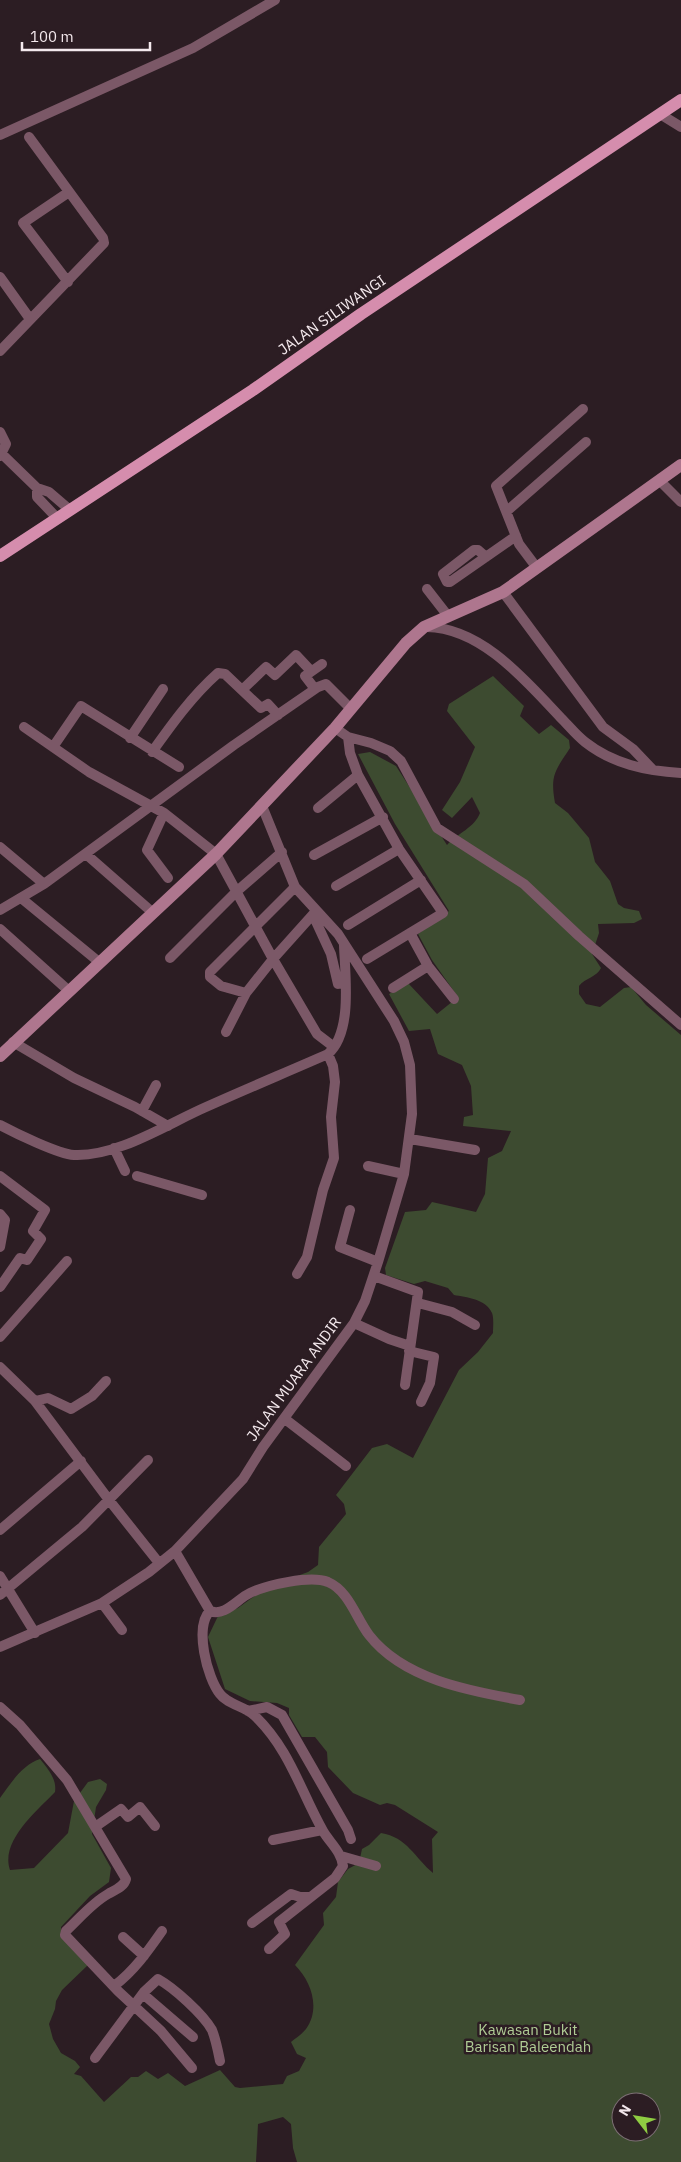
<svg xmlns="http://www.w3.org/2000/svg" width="681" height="2162" viewBox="0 0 681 2162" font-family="'IBM Plex Sans',sans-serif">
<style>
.green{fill:#3d4b30;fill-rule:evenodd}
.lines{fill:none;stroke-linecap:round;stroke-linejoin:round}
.minor{stroke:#7b5867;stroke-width:10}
.secondary{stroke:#ae768e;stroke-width:12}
.primary{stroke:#d58dad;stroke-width:12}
.labels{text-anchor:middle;stroke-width:5;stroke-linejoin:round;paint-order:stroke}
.street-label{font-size:15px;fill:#f4e9ed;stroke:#2c1d23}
.park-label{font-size:15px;fill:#b0cd95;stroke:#2c1d23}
</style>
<rect width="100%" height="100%" fill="#2c1d23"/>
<path class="green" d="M 493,676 L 524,706 L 520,716 L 539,734 L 551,725 L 569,740 L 570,748 C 555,771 550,775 555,803 L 568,813 L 589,838 L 595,862 L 610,881 L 618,904 L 624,908 L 639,911 L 642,919 L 634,923 L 598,924 L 599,933 L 592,954 L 601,968 C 597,977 585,978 579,986 L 579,994 L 586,1004 L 600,1007 L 624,988 L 631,987 L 646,1005 L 681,1035 L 681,2162 L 297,2162 L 293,2148 L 291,2124 L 283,2117 L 258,2124 L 256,2162 L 0,2162 L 0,1798 C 11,1783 22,1765 40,1759 C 48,1769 57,1779 55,1792 C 37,1811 0,1841 10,1870 L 34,1868 L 68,1833 L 74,1801 L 88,1782 L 100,1779 L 107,1784 L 106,1790 L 96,1807 L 92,1834 L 111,1868 L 109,1882 L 90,1896 L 61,1927 L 61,1934 L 88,1965 L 62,1990 L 56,2001 L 55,2009 L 49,2024 L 53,2039 L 61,2053 L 75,2061 L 80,2067 L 74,2074 L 81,2076 L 104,2102 L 131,2077 L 138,2077 L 146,2071 L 158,2079 L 168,2073 L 185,2086 L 220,2070 L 235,2087 L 240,2088 L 283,2084 L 287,2076 L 299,2071 L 306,2058 L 297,2054 L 291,2042 C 296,2038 302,2034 306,2029 C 321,2008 311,1981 295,1965 L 324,1925 L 323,1913 L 336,1897 L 338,1882 L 348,1869 L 359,1863 L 362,1849 L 369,1845 L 381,1833 C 407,1837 415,1858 433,1873 L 432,1839 L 438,1832 L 395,1805 L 387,1803 L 380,1805 L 353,1793 L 328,1767 L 327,1752 L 315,1737 L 302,1737 L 289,1715 L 289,1708 L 277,1703 L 250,1701 L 225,1689 L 208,1637 L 218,1616 L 238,1608 L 267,1587 L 308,1572 L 318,1565 L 319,1547 L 346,1514 L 344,1504 L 336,1495 L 372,1448 L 387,1444 L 413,1458 L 459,1370 L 478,1352 L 493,1333 C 493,1327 494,1318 492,1313 C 486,1299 466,1297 454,1295 L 448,1288 L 425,1281 L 414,1284 L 386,1275 L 385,1268 L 405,1212 L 426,1210 L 432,1202 L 476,1212 L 485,1194 L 488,1158 L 502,1151 L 511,1131 L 463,1126 L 464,1117 L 473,1115 L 471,1086 L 462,1065 L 438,1054 L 430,1029 L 409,1031 L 389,994 L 408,983 L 437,1014 L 458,997 L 432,960 L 418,934 L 449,911 L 395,824 L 358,754 L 370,752 L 396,766 L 447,845 C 458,833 474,828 480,813 L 472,797 L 452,818 L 442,810 L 460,782 L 475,747 L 447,711 L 449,704 ZM 621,2102 L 651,2102 L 651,2132 L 621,2132 Z"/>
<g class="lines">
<path class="minor" d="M 660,114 L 681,127
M 0,135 L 193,48 L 275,0
M 0,277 L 30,319
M 68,282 L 23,223 L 69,192
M 0,351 L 104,243 L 103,238 L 29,137
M 0,432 L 6,444 L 0,456
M 2,454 L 37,488 L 49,492 L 70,510
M 660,481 L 681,502
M 37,488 L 37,497 L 57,518
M 507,511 L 586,442
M 486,557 L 478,550 L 474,550 L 443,574 L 447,582 L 450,582 L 516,536
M 537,568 L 519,544 L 496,486 L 583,409
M 427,589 L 448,616
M 503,592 L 603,727 L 633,749 L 653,770
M 427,627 C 482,628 526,681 561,718 C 569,726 576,735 585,742 C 613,764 646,771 681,773
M 315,689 L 305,676 L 322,664
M 242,690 L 266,667 L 275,675 L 296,655 L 311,671
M 24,727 L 89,772 L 164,813 L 216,854 L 273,959 L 246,993 L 226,1032
M 335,728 L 348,737 L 371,743 L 390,751 L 401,761 L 437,828 L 524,884 L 579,936 L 681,1025
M 348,737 L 350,753 L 358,775 L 399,849 L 443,913 L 367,959
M 130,738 L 163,689
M 53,747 L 81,706 L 179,767
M 152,752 C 172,724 192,696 218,673 L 225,674 L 261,708 L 268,704 L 278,715
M 318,808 L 358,775
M 164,813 L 147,850 L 168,878
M 0,847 L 44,884 L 0,910
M 87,855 L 152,912
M 314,855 L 383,817
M 44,884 L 234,745 L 318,687 L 326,684 L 351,709
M 336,886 L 399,849
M 21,898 L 99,962
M 316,911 L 273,959 L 317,1034 L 334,1047
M 313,915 L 331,954 L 338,984
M 348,925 L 421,880
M 0,929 L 69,991
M 410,933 L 428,966 L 454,999
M 170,958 L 236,892 L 282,852
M 393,988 L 428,966
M 246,993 L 221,986 L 210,977 L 210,972 L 295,887
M 13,1042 L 74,1078 L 135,1107 L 168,1126
M 142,1111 L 156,1085
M 0,1125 C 15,1133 58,1154 74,1155 C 117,1157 167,1124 206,1107 C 246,1089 287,1072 328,1054 C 353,1032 345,976 344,945
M 410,1139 L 475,1150
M 114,1148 L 125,1171
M 368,1166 L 404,1174
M 0,1176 L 45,1210 L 33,1231 L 41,1239 L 27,1260 L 20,1258 L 0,1287
M 137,1176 L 202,1195
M 350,1210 L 340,1247 L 378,1262
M 0,1214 L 5,1220 L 0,1247
M 297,1274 L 307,1257 L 323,1190 L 334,1158 L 331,1117 L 335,1082 L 333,1066 L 328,1054
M 374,1276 L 418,1292 L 405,1385
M 418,1303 L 452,1312 L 475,1325
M 354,1323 L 389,1339 L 410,1346
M 0,1337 L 67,1261
M 409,1351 L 434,1357 L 430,1383 L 421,1402
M 0,1367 L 35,1401 L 109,1500 L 159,1563
M 35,1401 L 48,1398 L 71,1409 L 92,1396 L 106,1381
M 285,1419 L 346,1466
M 0,1530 L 81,1461
M 175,1551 L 210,1611 C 225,1617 237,1599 250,1593 C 267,1585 310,1575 328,1582 C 349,1591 356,1618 369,1635 C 403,1679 469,1691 520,1700
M 0,1576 L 35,1633
M 0,1595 L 82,1527 L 148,1460
M 102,1603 L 122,1630
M 210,1611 C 194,1626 207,1678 220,1694 C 228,1705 245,1706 255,1716 C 290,1750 300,1790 323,1831 C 330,1843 341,1851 343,1866 L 335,1878 L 279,1922 L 285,1934 L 269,1949
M 0,1647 L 102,1603 L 149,1572 L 175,1551 L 243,1479 L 263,1447 L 354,1323 L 365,1301 L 378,1262 L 404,1174 L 412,1114 L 410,1065 L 404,1042 L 394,1021 L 338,934 L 295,887 L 262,806
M 0,1707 L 20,1725 L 67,1780 L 126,1879 C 124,1887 115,1890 108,1894 C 92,1903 80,1918 66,1931 L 65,1935 L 118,1991 L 161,2031 L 192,2068
M 248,1711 L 267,1707 L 282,1715 L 348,1830 L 351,1839
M 95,1827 L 121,1809 L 128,1817 L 140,1807 L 155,1826
M 273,1840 L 322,1830
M 341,1856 L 376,1866
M 252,1923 L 291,1894 L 300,1897 L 308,1897
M 123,1937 L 144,1956
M 114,1986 C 134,1971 148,1951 162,1931
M 143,1994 L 193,2037
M 95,2058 L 144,1992 L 158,1979 C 174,1988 203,2014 212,2030 C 216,2040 218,2051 220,2061"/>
<path class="secondary" d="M 0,1056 L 216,854 L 335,728 L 406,643 L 424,627 L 503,592 L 681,465"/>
<path class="primary" d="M 0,556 L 253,390 L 361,314 L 681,100"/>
</g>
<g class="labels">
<g class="street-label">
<text transform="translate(332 315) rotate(-35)" y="5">JALAN SILIWANGI</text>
<text transform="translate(294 1379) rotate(-54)" y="5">JALAN MUARA ANDIR</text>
</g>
<g class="park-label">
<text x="528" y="2035">Kawasan Bukit<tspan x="528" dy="17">Barisan Baleendah</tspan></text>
</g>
</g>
<g transform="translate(636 2117) rotate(301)"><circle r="24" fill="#2c1d23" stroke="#7c6f74"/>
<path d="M0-4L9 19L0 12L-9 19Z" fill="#8fcd42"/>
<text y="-8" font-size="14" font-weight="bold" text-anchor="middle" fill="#f4e9ed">N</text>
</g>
<path d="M22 42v8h128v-8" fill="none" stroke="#f4e9ed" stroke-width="2.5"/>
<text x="30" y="42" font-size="15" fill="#f4e9ed" stroke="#2c1d23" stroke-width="4" paint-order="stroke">100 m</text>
</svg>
